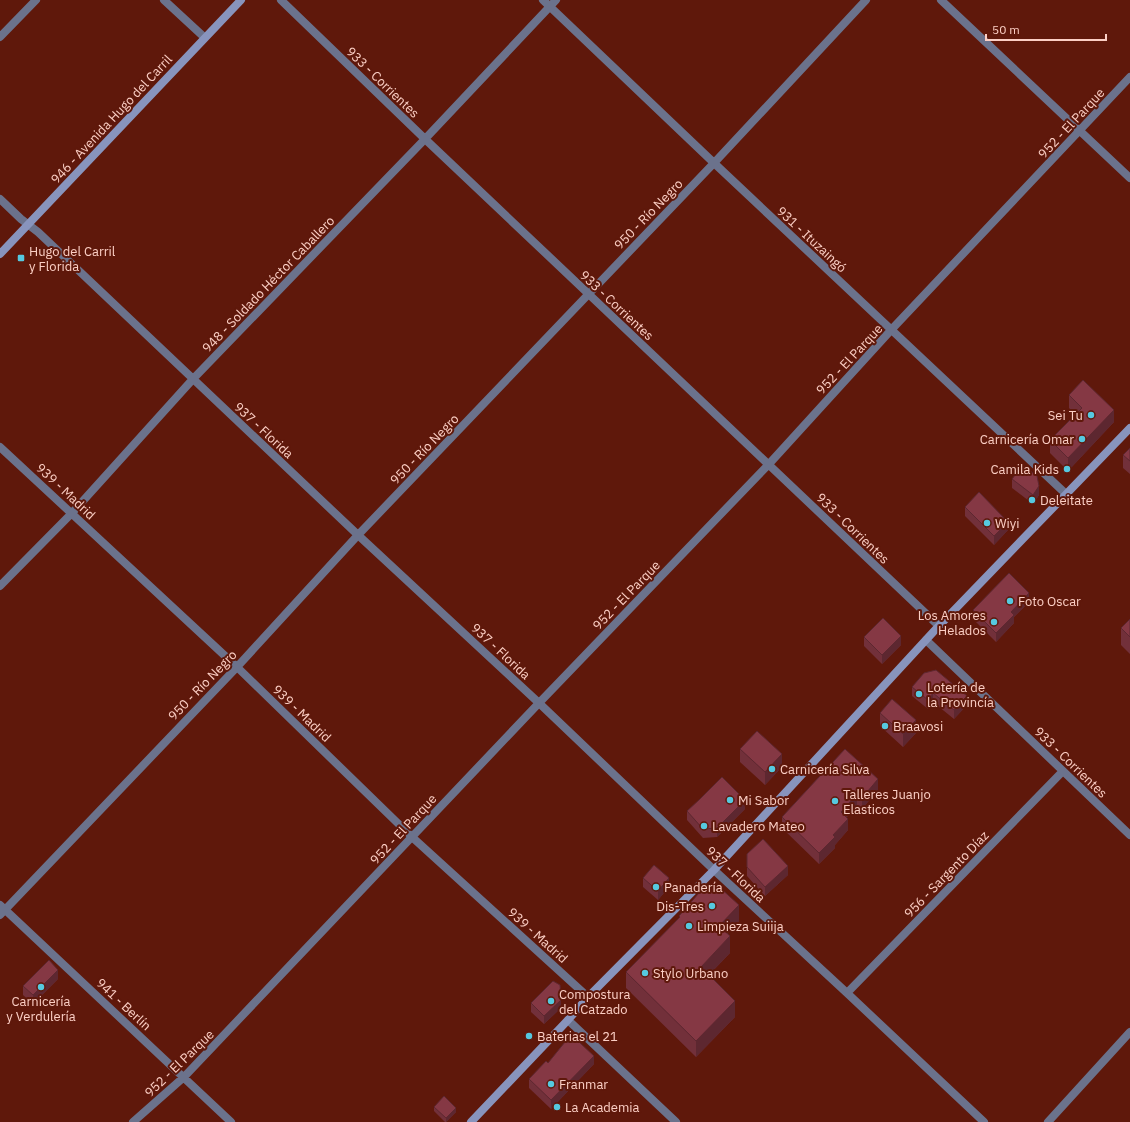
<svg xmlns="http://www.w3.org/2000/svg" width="1130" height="1122" viewBox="0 0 1130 1122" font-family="'IBM Plex Sans',sans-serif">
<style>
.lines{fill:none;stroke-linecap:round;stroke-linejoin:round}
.minor{stroke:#6b728c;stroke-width:8}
.secondary{stroke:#8894bd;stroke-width:8}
.wall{fill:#72303a}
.shaded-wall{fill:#5d2730}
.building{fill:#853844;stroke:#5d2730}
.poi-dot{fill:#56c9e0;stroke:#5f180b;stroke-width:1.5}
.labels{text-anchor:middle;stroke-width:4;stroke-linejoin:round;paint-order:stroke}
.street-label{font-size:13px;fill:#fccfc5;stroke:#5f180b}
.poi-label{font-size:13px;fill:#fccfc5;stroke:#5f180b;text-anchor:start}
</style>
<rect width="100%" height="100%" fill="#5f180b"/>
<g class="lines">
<path class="minor" d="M 164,0 L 204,37
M 281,0 L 425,139 L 939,626
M 543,0 L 714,163 L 1066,494
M 941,0 L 1130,178
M 0,37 L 36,0
M 0,199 L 21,219 L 38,232 L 358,535 L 539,703 L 714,870 L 847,993 L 984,1122
M 0,447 L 237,667 L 412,837 L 588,997
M 0,586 L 72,513 L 193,379 L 425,139 L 556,0
M 926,640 L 1130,835
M 0,905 L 231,1122
M 0,915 L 237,667 L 358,535 L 714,163 L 866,0
M 847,993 L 1063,771
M 568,1020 L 676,1122
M 133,1122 L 184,1077 L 539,703 L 769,464 L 892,329 L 1130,77
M 1048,1122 L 1130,1032"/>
<path class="secondary" d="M 0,254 L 241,0
M 471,1122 L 568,1020 L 588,997 L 714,870 L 936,629 L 1130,428"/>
</g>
<path class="wall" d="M 1069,395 L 1114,422 L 1068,471 L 1050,453 L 1050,440 L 1076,415 L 1069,408 Z
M 1130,448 L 1130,474 L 1123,468 L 1123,455 Z
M 1012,479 L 1039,495 L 1033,504 L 1012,488 Z
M 965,507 L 1008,530 L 994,545 L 965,516 Z
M 1029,602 L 1014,617 L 1014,623 L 996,642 L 973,619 L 973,610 Z
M 1130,619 L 1130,654 L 1121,645 L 1121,628 Z
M 864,637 L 901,645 L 882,664 L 864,646 Z
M 912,687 L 967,696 L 967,705 L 954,719 L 933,702 L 928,709 L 912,696 Z
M 880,713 L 916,733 L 903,747 L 880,726 Z
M 740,749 L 782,767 L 765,785 L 740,762 Z
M 845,749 L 878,790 L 862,809 L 857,805 L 847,817 L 848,830 L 835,845 L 835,848 L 819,864 L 782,828 L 782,817 Z
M 745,809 L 717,837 L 703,838 L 687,820 L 687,811 Z
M 747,867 L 788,875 L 765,896 L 747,876 Z
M 643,878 L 669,887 L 658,900 L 643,887 Z
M 679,916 L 739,921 L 727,934 L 730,953 L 709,975 L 735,1017 L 696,1057 L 626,988 L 626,972 L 679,919 Z
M 58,979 L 33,1004 L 23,995 L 23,986 Z
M 531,1003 L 561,1008 L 544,1024 L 531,1012 Z
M 548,1063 L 594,1064 L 551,1109 L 529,1088 L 529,1079 Z
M 434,1107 L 456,1112 L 446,1122 L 445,1122 L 434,1111 Z"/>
<path class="shaded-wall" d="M 1114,410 L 1114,422 L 1068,471 L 1068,458 Z
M 1039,486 L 1039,495 L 1033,504 L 1033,495 Z
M 1008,522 L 1008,530 L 994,545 L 994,536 Z
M 1029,593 L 1029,602 L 1014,617 L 1014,623 L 996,642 L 996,633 L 1011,612 Z
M 901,636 L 901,645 L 882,664 L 882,655 Z
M 933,693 L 933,702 L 928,709 L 928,700 Z
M 967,696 L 967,705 L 954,719 L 954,710 Z
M 916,720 L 916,733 L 903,747 L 903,734 Z
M 782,754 L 782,767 L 765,785 L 765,772 Z
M 878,779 L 878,790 L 862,809 L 862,798 Z
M 857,794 L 857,805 L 841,823 L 841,812 Z
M 745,800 L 745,809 L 717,837 L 717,828 Z
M 848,819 L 848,830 L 835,845 L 835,848 L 819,864 L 819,853 L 833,835 Z
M 788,866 L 788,875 L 765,896 L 765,887 Z
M 669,878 L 669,887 L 658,900 L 658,891 Z
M 739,905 L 739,921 L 719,942 L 719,926 Z
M 730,936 L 730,953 L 701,983 L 701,967 Z
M 58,970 L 58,979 L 33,1004 L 33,995 Z
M 561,1000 L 561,1008 L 544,1024 L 544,1016 Z
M 735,1001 L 735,1017 L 696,1057 L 696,1041 Z
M 594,1056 L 594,1064 L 551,1109 L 551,1100 Z
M 456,1108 L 456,1112 L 446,1122 L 446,1118 Z"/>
<path class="building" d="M 1083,380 L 1114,410 L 1068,458 L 1050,440 L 1082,408 L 1069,395 Z
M 1130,448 L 1130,461 L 1123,455 Z
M 1023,465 L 1037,476 L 1039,486 L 1033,495 L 1012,479 Z
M 979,492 L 1008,522 L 994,536 L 965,507 Z
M 1009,573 L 1029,593 L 1011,612 L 1014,615 L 996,633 L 973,610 Z
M 883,618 L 901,636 L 882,655 L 864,637 Z
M 1130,619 L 1130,637 L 1121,628 Z
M 936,670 L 967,696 L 954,710 L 933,693 L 928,700 L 912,687 L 924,673 Z
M 892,699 L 916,720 L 903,734 L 880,713 Z
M 757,731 L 782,754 L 765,772 L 740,749 Z
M 845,749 L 878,779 L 862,798 L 857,794 L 841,812 L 848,819 L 833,835 L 835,837 L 819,853 L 782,817 Z
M 722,777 L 745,800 L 717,828 L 703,829 L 687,811 L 700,799 Z
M 763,839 L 788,866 L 765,887 L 747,867 L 747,854 Z
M 654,865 L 669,878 L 658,891 L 643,878 Z
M 717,885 L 739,905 L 719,926 L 730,936 L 701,967 L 735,1001 L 696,1041 L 626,972 L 680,917 L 679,916 L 705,886 Z
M 49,960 L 58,970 L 33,995 L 23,986 Z
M 553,981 L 560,985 L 561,1000 L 544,1016 L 531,1003 Z
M 565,1042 L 579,1042 L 594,1056 L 551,1100 L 529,1079 L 546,1061 L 548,1063 Z
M 444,1096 L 456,1108 L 446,1118 L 434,1107 Z"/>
<g class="poi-dot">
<rect x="17" y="254" width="8" height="8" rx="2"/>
<circle cx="1091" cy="415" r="4"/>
<circle cx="1082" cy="439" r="4"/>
<circle cx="1067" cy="469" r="4"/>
<circle cx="1032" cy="500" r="4"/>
<circle cx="987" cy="523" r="4"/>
<circle cx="1010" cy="601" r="4"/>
<circle cx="994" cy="622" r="4"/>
<circle cx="919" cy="694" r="4"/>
<circle cx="885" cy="726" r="4"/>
<circle cx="772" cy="769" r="4"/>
<circle cx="730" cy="800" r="4"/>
<circle cx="835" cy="801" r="4"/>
<circle cx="704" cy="826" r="4"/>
<circle cx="656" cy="887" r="4"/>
<circle cx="712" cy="906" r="4"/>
<circle cx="689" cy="926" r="4"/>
<circle cx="645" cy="973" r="4"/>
<circle cx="41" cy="987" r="4"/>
<circle cx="551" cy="1001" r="4"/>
<circle cx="529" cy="1036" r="4"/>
<circle cx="551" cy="1084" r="4"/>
<circle cx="557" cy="1107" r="4"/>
</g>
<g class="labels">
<g class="street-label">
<text transform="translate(383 82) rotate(44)" y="5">933 - Corrientes</text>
<text transform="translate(111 119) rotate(-47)" y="5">946 - Avenida Hugo del Carril</text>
<text transform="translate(1071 123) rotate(-47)" y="5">952 - El Parque</text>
<text transform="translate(648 214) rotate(-46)" y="5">950 - Río Negro</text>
<text transform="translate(812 239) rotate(43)" y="5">931 - Ituzaingó</text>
<text transform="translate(268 284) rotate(-46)" y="5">948 - Soldado Héctor Caballero</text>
<text transform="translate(617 305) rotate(43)" y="5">933 - Corrientes</text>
<text transform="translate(849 359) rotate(-47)" y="5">952 - El Parque</text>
<text transform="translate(264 430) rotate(43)" y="5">937 - Florida</text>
<text transform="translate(424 449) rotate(-46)" y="5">950 - Río Negro</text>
<text transform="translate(66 491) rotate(43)" y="5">939 - Madrid</text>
<text transform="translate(853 528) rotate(44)" y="5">933 - Corrientes</text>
<text transform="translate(626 595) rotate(-46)" y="5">952 - El Parque</text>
<text transform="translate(501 651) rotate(43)" y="5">937 - Florida</text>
<text transform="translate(202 685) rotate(-46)" y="5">950 - Río Negro</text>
<text transform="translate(302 713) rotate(44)" y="5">939 - Madrid</text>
<text transform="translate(1071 762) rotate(44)" y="5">933 - Corrientes</text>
<text transform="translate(403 829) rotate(-47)" y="5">952 - El Parque</text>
<text transform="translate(736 874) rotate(43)" y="5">937 - Florida</text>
<text transform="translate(946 874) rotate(-46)" y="5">956 - Sargento Díaz</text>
<text transform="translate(538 935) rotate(42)" y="5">939 - Madrid</text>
<text transform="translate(124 1004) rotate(43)" y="5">941 - Berlín</text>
<text transform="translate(179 1063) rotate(-44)" y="5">952 - El Parque</text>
</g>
<g class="poi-label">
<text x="29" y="256">Hugo del Carril<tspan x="29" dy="15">y Florida</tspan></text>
<text x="1083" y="420" text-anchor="end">Sei Tu</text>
<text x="1074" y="444" text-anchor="end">Carnicería Omar</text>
<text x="1059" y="474" text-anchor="end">Camila Kids</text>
<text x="1040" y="505">Deleitate</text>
<text x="995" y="528">Wiyi</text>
<text x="1018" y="606">Foto Oscar</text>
<text x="986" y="620" text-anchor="end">Los Amores<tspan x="986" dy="15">Helados</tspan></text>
<text x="927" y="692">Lotería de<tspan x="927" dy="15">la Provincía</tspan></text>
<text x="893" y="731">Braavosi</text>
<text x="780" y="774">Carnicería Silva</text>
<text x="843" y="799">Talleres Juanjo<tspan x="843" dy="15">Elasticos</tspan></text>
<text x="738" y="805">Mi Sabor</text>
<text x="712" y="831">Lavadero Mateo</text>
<text x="664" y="892">Panadería</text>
<text x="704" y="911" text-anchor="end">Dis-Tres</text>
<text x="697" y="931">Limpieza Suiija</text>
<text x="653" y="978">Stylo Urbano</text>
<text x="559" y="999">Compostura<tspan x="559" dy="15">del Catzado</tspan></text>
<text x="41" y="1006" text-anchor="middle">Carnicería<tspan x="41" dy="15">y Verdulería</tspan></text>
<text x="537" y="1041">Baterias el 21</text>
<text x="559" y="1089">Franmar</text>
<text x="565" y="1112">La Academia</text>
</g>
</g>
<path d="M986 34v6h120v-6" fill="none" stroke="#fccfc5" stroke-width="2"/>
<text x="992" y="34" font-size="12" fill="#fccfc5" stroke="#5f180b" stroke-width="3" paint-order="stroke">50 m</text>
</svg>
